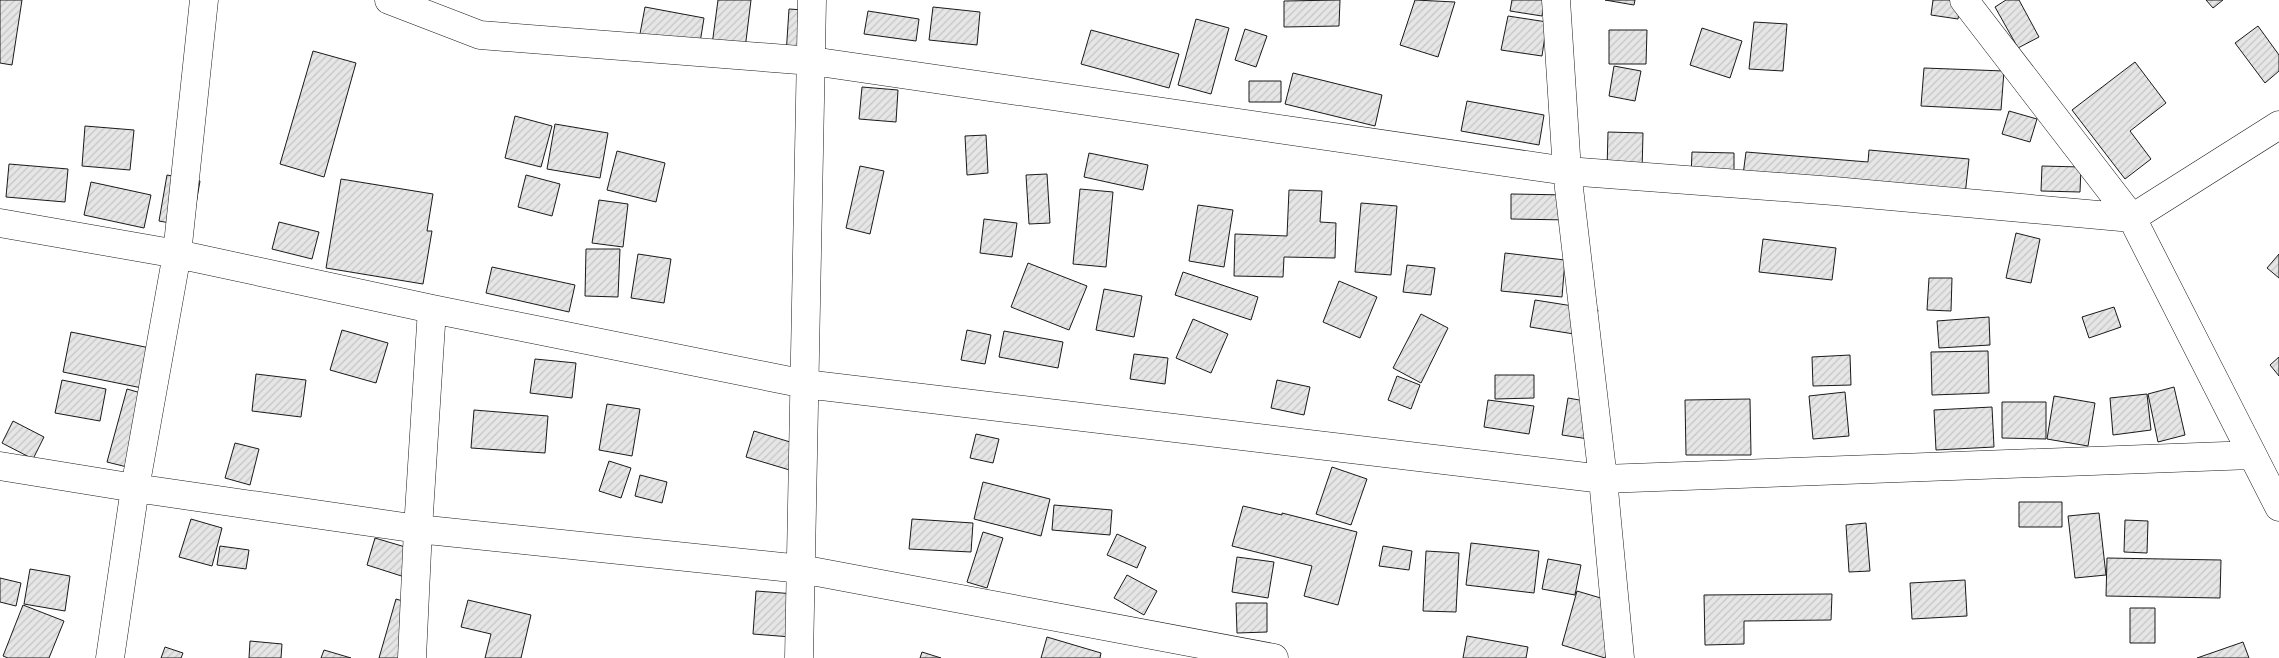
<svg xmlns="http://www.w3.org/2000/svg" width="2279" height="658" viewBox="0 0 2279 658" font-family="Cabin,sans-serif">
<style>
.building{fill:url(#building-hatch);stroke:#1a1a1a}
.lines{fill:none;stroke-linecap:round;stroke-linejoin:round}
.street-casing{stroke:#1a1a1a;stroke-width:29}
.street{stroke:#fff;stroke-width:28}
</style>
<defs>
<pattern id="building-hatch" width="6" height="6" patternUnits="userSpaceOnUse" patternTransform="scale(1.25)"><rect width="6" height="6" fill="#e6e6e6"/><path d="M-1 1l2-2M0 6l6-6M5 7l2-2" fill="none" stroke="#c5c5c5"/></pattern>
</defs>
<rect width="100%" height="100%" fill="#fff"/>
<path class="building" d="M 0,0 L 22,0 L 12,65 L 0,63 Z
M 718,0 L 751,0 L 745,49 L 712,45 Z
M 1340,0 L 1339,26 L 1284,27 L 1284,1 Z
M 1415,0 L 1455,2 L 1438,57 L 1400,45 Z
M 1512,0 L 1544,0 L 1542,16 L 1510,11 Z
M 1605,0 L 1635,0 L 1634,5 Z
M 1933,0 L 1961,0 L 1958,19 L 1931,15 Z
M 2006,0 L 2019,0 L 2039,37 L 2018,48 L 1995,7 Z
M 2206,0 L 2223,0 L 2213,8 Z
M 645,7 L 704,18 L 699,49 L 639,39 Z
M 933,7 L 980,12 L 977,45 L 929,40 Z
M 789,9 L 819,11 L 816,57 L 786,55 Z
M 868,11 L 919,19 L 916,41 L 864,34 Z
M 1508,16 L 1547,22 L 1542,56 L 1501,50 Z
M 1196,19 L 1229,28 L 1211,94 L 1178,85 Z
M 1754,22 L 1787,24 L 1783,71 L 1749,69 Z
M 2258,26 L 2279,55 L 2279,71 L 2265,83 L 2235,43 Z
M 1702,28 L 1742,41 L 1730,78 L 1690,65 Z
M 1245,29 L 1267,36 L 1256,67 L 1235,60 Z
M 1091,30 L 1179,54 L 1169,88 L 1081,64 Z
M 1609,30 L 1647,30 L 1646,64 L 1609,64 Z
M 313,51 L 356,63 L 324,177 L 280,164 Z
M 2135,62 L 2166,103 L 2130,131 L 2151,159 L 2125,179 L 2072,110 Z
M 1614,66 L 1641,71 L 1635,101 L 1609,96 Z
M 1924,68 L 2004,71 L 2001,110 L 1921,106 Z
M 1293,73 L 1382,95 L 1375,126 L 1285,104 Z
M 1249,81 L 1281,81 L 1281,102 L 1249,102 Z
M 862,87 L 898,90 L 896,122 L 859,119 Z
M 1467,101 L 1544,115 L 1539,145 L 1461,131 Z
M 2009,111 L 2037,119 L 2030,142 L 2002,134 Z
M 515,116 L 552,126 L 541,167 L 505,158 Z
M 555,124 L 608,133 L 600,178 L 547,169 Z
M 85,126 L 134,130 L 130,170 L 82,166 Z
M 1608,132 L 1643,133 L 1642,171 L 1607,170 Z
M 986,135 L 988,173 L 967,175 L 965,136 Z
M 1869,150 L 1969,159 L 1965,195 L 1743,175 L 1746,152 L 1868,162 Z
M 617,151 L 665,163 L 656,202 L 607,190 Z
M 1692,152 L 1734,153 L 1734,176 L 1691,176 Z
M 1089,153 L 1148,165 L 1143,190 L 1084,177 Z
M 9,164 L 68,169 L 65,202 L 6,197 Z
M 860,166 L 884,171 L 870,234 L 846,228 Z
M 2042,166 L 2081,167 L 2080,192 L 2041,191 Z
M 1047,174 L 1050,223 L 1029,224 L 1026,175 Z
M 167,175 L 200,181 L 192,227 L 159,221 Z
M 526,175 L 560,184 L 552,216 L 518,207 Z
M 341,179 L 433,194 L 427,231 L 432,231 L 423,284 L 326,268 Z
M 91,182 L 151,195 L 144,228 L 84,215 Z
M 1080,189 L 1113,192 L 1106,267 L 1073,264 Z
M 1289,190 L 1322,191 L 1320,222 L 1336,223 L 1335,258 L 1284,257 L 1283,277 L 1234,276 L 1235,234 L 1287,236 Z
M 1511,194 L 1569,195 L 1569,220 L 1511,219 Z
M 599,200 L 628,204 L 623,247 L 592,243 Z
M 1361,203 L 1397,206 L 1391,275 L 1355,272 Z
M 1198,205 L 1233,210 L 1224,267 L 1189,261 Z
M 984,219 L 1017,223 L 1012,257 L 980,253 Z
M 279,222 L 319,232 L 312,259 L 272,249 Z
M 2016,233 L 2040,239 L 2031,283 L 2006,278 Z
M 1763,239 L 1836,248 L 1832,280 L 1759,272 Z
M 586,249 L 620,249 L 618,297 L 585,296 Z
M 1505,253 L 1565,260 L 1562,297 L 1501,291 Z
M 638,254 L 671,259 L 664,303 L 631,298 Z
M 2279,254 L 2279,278 L 2267,268 Z
M 1028,263 L 1087,286 L 1069,330 L 1011,307 Z
M 1407,265 L 1435,268 L 1431,295 L 1403,292 Z
M 492,267 L 575,285 L 569,312 L 486,293 Z
M 1183,272 L 1258,297 L 1251,320 L 1175,295 Z
M 1929,278 L 1952,278 L 1951,311 L 1927,310 Z
M 1339,281 L 1377,297 L 1360,338 L 1323,322 Z
M 1104,289 L 1142,296 L 1134,337 L 1096,330 Z
M 1535,300 L 1598,310 L 1593,337 L 1530,327 Z
M 2114,307 L 2121,327 L 2089,338 L 2082,317 Z
M 1421,314 L 1448,328 L 1421,383 L 1393,368 Z
M 1989,317 L 1990,345 L 1939,348 L 1937,321 Z
M 1193,319 L 1228,334 L 1211,373 L 1176,358 Z
M 342,330 L 388,343 L 376,383 L 330,370 Z
M 967,330 L 991,335 L 985,364 L 961,360 Z
M 1004,331 L 1063,342 L 1058,368 L 999,357 Z
M 71,332 L 150,348 L 142,388 L 63,372 Z
M 1988,351 L 1989,393 L 1932,395 L 1931,352 Z
M 1134,354 L 1168,358 L 1165,384 L 1130,379 Z
M 1850,355 L 1851,385 L 1813,386 L 1812,357 Z
M 2279,357 L 2279,376 L 2270,365 Z
M 535,359 L 576,363 L 572,398 L 530,393 Z
M 256,374 L 306,380 L 301,417 L 252,411 Z
M 1495,375 L 1534,375 L 1534,398 L 1495,399 Z
M 1397,376 L 1420,385 L 1411,409 L 1388,400 Z
M 62,380 L 106,389 L 100,421 L 55,413 Z
M 1277,380 L 1310,387 L 1304,415 L 1271,408 Z
M 2174,387 L 2185,435 L 2158,442 L 2148,394 Z
M 127,389 L 162,399 L 143,471 L 107,462 Z
M 1845,392 L 1849,436 L 1813,439 L 1809,396 Z
M 2147,394 L 2151,430 L 2113,435 L 2110,398 Z
M 2054,396 L 2095,403 L 2088,446 L 2047,439 Z
M 1568,398 L 1608,405 L 1602,441 L 1562,435 Z
M 1750,399 L 1751,455 L 1686,455 L 1685,400 Z
M 1488,400 L 1534,406 L 1529,434 L 1484,427 Z
M 2002,402 L 2046,402 L 2046,439 L 2002,438 Z
M 607,404 L 640,409 L 632,456 L 599,450 Z
M 1992,407 L 1994,447 L 1936,450 L 1934,410 Z
M 474,410 L 548,416 L 545,453 L 471,448 Z
M 13,421 L 44,437 L 33,459 L 2,443 Z
M 754,431 L 800,445 L 793,471 L 746,457 Z
M 976,434 L 999,439 L 993,463 L 970,458 Z
M 235,443 L 259,449 L 250,485 L 225,478 Z
M 609,461 L 631,468 L 621,498 L 599,491 Z
M 1332,467 L 1367,479 L 1351,525 L 1316,514 Z
M 640,475 L 667,482 L 662,503 L 635,496 Z
M 983,482 L 1050,499 L 1041,536 L 974,519 Z
M 2019,502 L 2062,502 L 2062,527 L 2019,527 Z
M 1054,505 L 1112,510 L 1110,535 L 1052,530 Z
M 1243,506 L 1282,515 L 1282,513 L 1357,532 L 1338,605 L 1304,596 L 1312,566 L 1232,546 Z
M 2099,513 L 2106,575 L 2075,578 L 2068,516 Z
M 191,519 L 222,528 L 212,566 L 179,557 Z
M 912,519 L 973,523 L 971,552 L 909,549 Z
M 2125,520 L 2148,521 L 2147,553 L 2124,552 Z
M 1866,523 L 1870,571 L 1849,572 L 1846,525 Z
M 983,532 L 1003,538 L 987,588 L 967,582 Z
M 1117,534 L 1146,547 L 1137,568 L 1107,555 Z
M 375,538 L 422,552 L 414,580 L 367,565 Z
M 1471,543 L 1539,551 L 1534,593 L 1466,585 Z
M 220,546 L 249,550 L 246,569 L 217,565 Z
M 1383,546 L 1412,551 L 1409,570 L 1379,566 Z
M 1426,551 L 1459,553 L 1456,612 L 1423,611 Z
M 1237,557 L 1274,562 L 1268,598 L 1232,592 Z
M 2107,558 L 2221,560 L 2220,598 L 2106,596 Z
M 1548,559 L 1581,565 L 1575,595 L 1542,589 Z
M 30,569 L 70,576 L 65,611 L 24,604 Z
M 1127,575 L 1157,591 L 1144,615 L 1114,598 Z
M 0,578 L 21,583 L 16,606 L 0,602 Z
M 1965,580 L 1967,616 L 1912,619 L 1910,583 Z
M 756,591 L 795,594 L 791,637 L 753,634 Z
M 1577,591 L 1621,604 L 1605,658 L 1562,645 Z
M 1832,594 L 1831,620 L 1744,621 L 1744,644 L 1705,645 L 1704,595 Z
M 396,599 L 426,608 L 412,658 L 379,658 Z
M 468,600 L 531,615 L 521,658 L 485,658 L 491,634 L 461,627 Z
M 1236,603 L 1267,603 L 1267,632 L 1237,633 Z
M 23,605 L 64,621 L 49,658 L 8,658 L 3,656 Z
M 2130,608 L 2155,608 L 2155,643 L 2130,643 Z
M 1467,636 L 1528,647 L 1526,658 L 1463,658 Z
M 1047,637 L 1101,653 L 1100,658 L 1041,658 Z
M 250,641 L 282,644 L 281,658 L 249,658 Z
M 2243,642 L 2249,658 L 2197,658 Z
M 165,647 L 183,653 L 181,658 L 161,658 Z
M 324,650 L 351,658 L 321,658 Z
M 922,652 L 941,658 L 920,658 Z"/>
<g class="lines">
<g class="street-casing">
<path id="street" d="M 389,0 L 480,35 L 812,61 L 1567,171 L 1834,191 L 2132,218 L 2279,125
M 1556,0 L 1567,171 L 1603,479 L 1620,658
M 1964,0 L 2132,218 L 2279,507
M 0,223 L 177,254 L 432,309 L 805,384 L 1603,479 L 2252,455
M 0,466 L 135,488 L 418,529 L 801,569 L 1274,658
M 110,658 L 135,488 L 177,254 L 204,0
M 412,658 L 418,529 L 432,309
M 799,658 L 812,0"/>
</g>
<use href="#street" class="street"/>
</g>
</svg>
